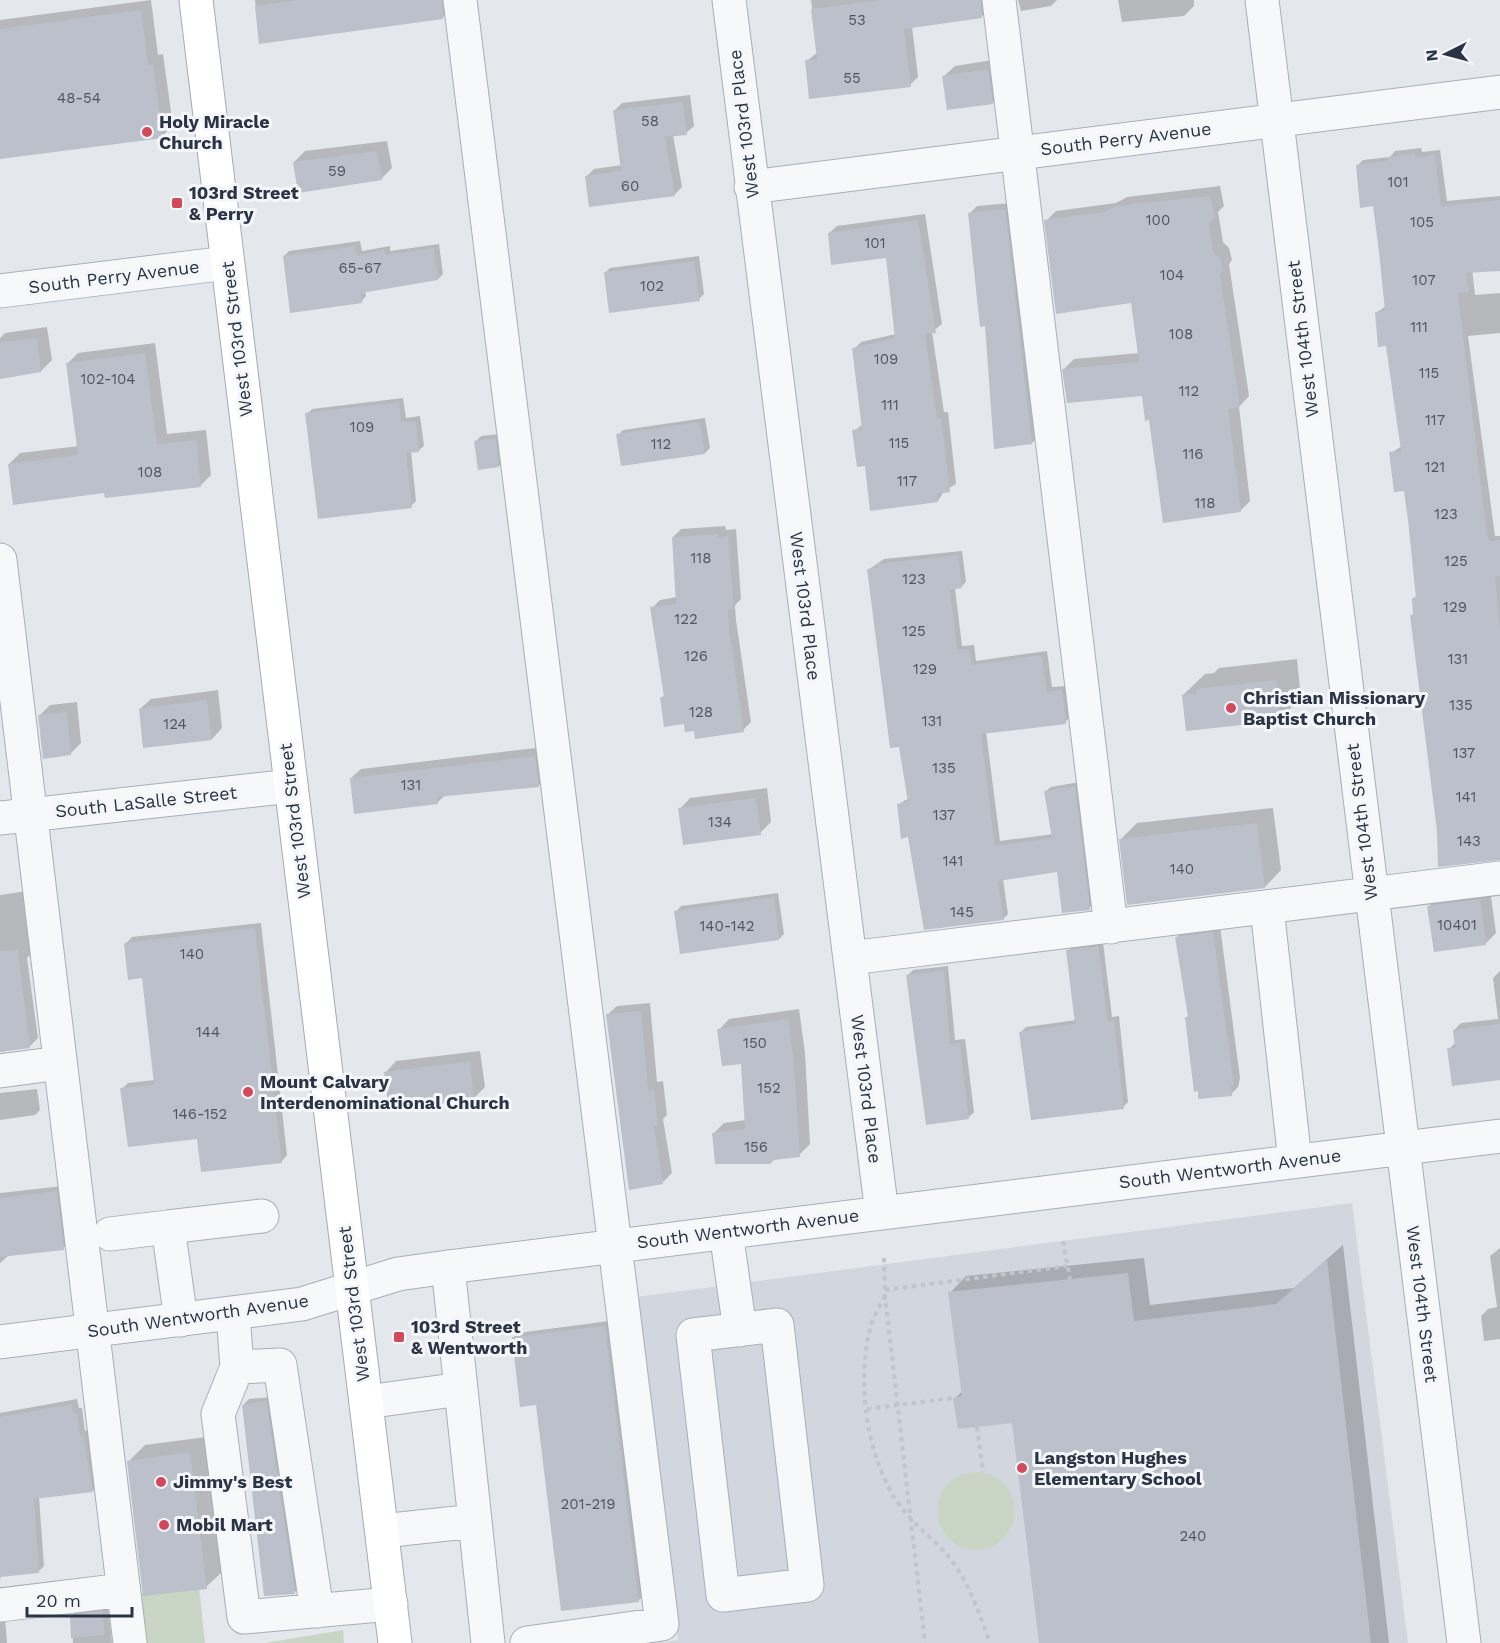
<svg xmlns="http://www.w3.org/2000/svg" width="1500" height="1643" viewBox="0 0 1500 1643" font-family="'Work Sans',sans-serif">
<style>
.built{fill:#d2d6de}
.green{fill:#c9d6c5}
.shadow{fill:#0003}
.building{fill:#bbc0ca}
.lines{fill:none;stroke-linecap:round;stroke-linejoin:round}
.minor-casing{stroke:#a9aeb7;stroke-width:35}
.major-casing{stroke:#a3abb8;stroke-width:35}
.path{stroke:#c2c5cb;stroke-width:4;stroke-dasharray:4.5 4.5;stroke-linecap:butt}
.minor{stroke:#f7f8fa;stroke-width:33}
.major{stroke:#fff;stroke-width:33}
.poi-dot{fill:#d1495b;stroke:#f4f6f9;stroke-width:2}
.labels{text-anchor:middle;stroke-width:6;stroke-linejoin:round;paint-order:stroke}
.number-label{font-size:15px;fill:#4f5766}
.poi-label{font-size:18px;font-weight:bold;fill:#2b3445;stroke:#f4f6f9;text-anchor:start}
.street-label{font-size:18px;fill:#2b3445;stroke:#f4f6f9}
</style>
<rect width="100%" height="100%" fill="#e4e7ec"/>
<path class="built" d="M 1352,1203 L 1408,1643 L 657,1643 L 678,1640 L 636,1297 Z"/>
<path class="green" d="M937 1511a39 39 0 1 1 78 0a39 39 0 1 1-78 0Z
M 199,1587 L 205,1643 L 142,1643 L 137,1594 Z
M 343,1630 L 344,1643 L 264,1643 L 265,1643 Z"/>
<path class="shadow" d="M 151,0 L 158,55 L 163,54 L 173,126 L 162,136 L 0,157 L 0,20 Z
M 255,0 L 460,0 L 443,17 L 260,42 Z
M 811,0 L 990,0 L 990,8 L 982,16 L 912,26 L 918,77 L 910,85 L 807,61 L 818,52 Z
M 1018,0 L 1057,0 L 1051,6 L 1021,11 Z
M 1118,0 L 1194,0 L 1194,6 L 1184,16 L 1122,22 Z
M 999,59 L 1003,92 L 992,103 L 944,76 L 955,66 Z
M 690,95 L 694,126 L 686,133 L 673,135 L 682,187 L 674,195 L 586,177 L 594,169 L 622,165 L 614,111 L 622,103 Z
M 387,141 L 392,168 L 381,179 L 294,162 L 305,151 Z
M 1421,148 L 1422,152 L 1440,150 L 1447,201 L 1500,196 L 1500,231 L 1468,234 L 1475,295 L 1500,293 L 1500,333 L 1468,336 L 1495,536 L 1500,536 L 1500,858 L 1439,831 L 1412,616 L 1415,613 L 1413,599 L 1417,595 L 1405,489 L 1391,453 L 1402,446 L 1387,344 L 1376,313 L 1386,306 L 1374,205 L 1357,166 L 1363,160 L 1390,157 L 1395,151 Z
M 1220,186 L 1224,206 L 1218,212 L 1223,242 L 1229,248 L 1232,260 L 1229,264 L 1249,396 L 1239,407 L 1250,501 L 1240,511 L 1151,418 L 1143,395 L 1064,369 L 1074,359 L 1139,353 L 1132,302 L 1046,221 L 1056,211 L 1116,203 L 1127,197 Z
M 1011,203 L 1039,436 L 1032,443 L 986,324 L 970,213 L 977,206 Z
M 925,214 L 942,324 L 932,332 L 944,412 L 948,412 L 956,484 L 944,491 L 938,501 L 866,465 L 854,431 L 863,424 L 854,349 L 861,342 L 896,334 L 887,256 L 829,233 L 837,226 Z
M 360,241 L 362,251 L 390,246 L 390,251 L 439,244 L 443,274 L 438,279 L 365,291 L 366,296 L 361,302 L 284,256 L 289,251 Z
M 699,256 L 704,294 L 699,299 L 605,273 L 610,268 Z
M 47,327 L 52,360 L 41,371 L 0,377 L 0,338 L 5,333 Z
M 155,343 L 167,434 L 206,430 L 211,475 L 200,486 L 105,491 L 9,464 L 20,453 L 79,446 L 68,363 L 78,353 Z
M 403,398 L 406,418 L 420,416 L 424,446 L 418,451 L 411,451 L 416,501 L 411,506 L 307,414 L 312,409 Z
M 705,418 L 710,448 L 705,453 L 618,435 L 623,430 Z
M 500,434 L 504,461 L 499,466 L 476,441 L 481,436 Z
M 725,526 L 726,530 L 736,529 L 741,599 L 735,605 L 736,620 L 751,722 L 743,730 L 696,729 L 662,698 L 665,694 L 652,608 L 660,600 L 677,597 L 673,537 L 681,529 Z
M 962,551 L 966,582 L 961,587 L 955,588 L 962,646 L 974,645 L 976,661 L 1047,651 L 1052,687 L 1066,686 L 1070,717 L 1065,722 L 986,731 L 1000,841 L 1053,834 L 1045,792 L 1051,787 L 1080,782 L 1094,903 L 1089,908 L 1058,871 L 1003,879 L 1008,914 L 1003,919 L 910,836 L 899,804 L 909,798 L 868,570 L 884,559 Z
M 1297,659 L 1301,698 L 1279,720 L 1183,695 L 1205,674 L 1214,673 L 1219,668 Z
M 218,690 L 222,728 L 212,739 L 140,709 L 151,699 Z
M 77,702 L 81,743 L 70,754 L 39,716 L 50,705 Z
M 544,747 L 548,776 L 538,786 L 446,794 L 437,803 L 351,778 L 361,769 Z
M 767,788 L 771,822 L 760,833 L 680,809 L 690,798 Z
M 1273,808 L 1281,870 L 1265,887 L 1121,839 L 1137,823 Z
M 1490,889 L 1496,933 L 1485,944 L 1429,906 L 1440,896 Z
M 27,891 L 35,951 L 27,958 L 38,1038 L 29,1047 L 0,1052 L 0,895 Z
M 778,893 L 784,934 L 779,939 L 676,912 L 681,906 Z
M 261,923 L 287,1155 L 281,1162 L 198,1138 L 122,1089 L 128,1083 L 155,1080 L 144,977 L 126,943 L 132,937 Z
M 1220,926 L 1240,1078 L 1238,1087 L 1231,1094 L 1186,1018 L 1189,1015 L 1177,937 L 1184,931 Z
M 1103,942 L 1112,1017 L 1119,1016 L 1128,1102 L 1123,1107 L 1021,1032 L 1026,1027 L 1076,1020 L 1068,951 L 1073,946 Z
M 948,966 L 955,1040 L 965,1039 L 974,1112 L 969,1117 L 908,975 L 913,970 Z
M 1500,971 L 1500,1078 L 1449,1049 L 1456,1042 L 1454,1030 L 1461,1023 L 1498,1019 L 1493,978 Z
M 650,1003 L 657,1082 L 663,1081 L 667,1115 L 663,1119 L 672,1173 L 663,1182 L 607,1015 L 617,1006 Z
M 799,1009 L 805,1053 L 810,1144 L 799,1155 L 713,1134 L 724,1123 L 746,1120 L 742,1062 L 719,1030 L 729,1019 Z
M 480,1051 L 485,1087 L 474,1098 L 386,1072 L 396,1061 Z
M 37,1089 L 40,1110 L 35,1115 L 0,1120 L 0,1093 Z
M 63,1186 L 70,1242 L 63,1248 L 9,1255 L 0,1263 L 0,1193 Z
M 1343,1245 L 1389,1643 L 1041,1643 L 1014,1421 L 955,1398 L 963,1391 L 950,1293 L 966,1276 L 1144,1258 L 1150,1305 L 1294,1288 Z
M 1500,1248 L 1500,1339 L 1484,1341 L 1481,1316 L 1488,1309 L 1497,1307 L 1490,1256 Z
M 609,1321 L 643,1596 L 638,1601 L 513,1338 L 518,1333 Z
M 271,1397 L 300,1587 L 295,1592 L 265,1595 L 244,1404 L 249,1399 Z
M 77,1399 L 79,1408 L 82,1408 L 85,1431 L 88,1430 L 98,1485 L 92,1491 L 39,1497 L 44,1566 L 39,1571 L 1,1575 L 0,1581 L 0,1413 Z
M 206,1437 L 223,1571 L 206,1587 L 129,1461 L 145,1445 Z
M 108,1606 L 112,1643 L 73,1643 L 71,1616 L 77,1610 Z
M 0,1615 L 5,1618 L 7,1643 L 0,1643 Z"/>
<path class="building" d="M 300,0 L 442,0 L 443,19 L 259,44 L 255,6 Z
M 882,0 L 981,0 L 982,18 L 904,29 L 911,87 L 809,99 L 805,60 L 817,59 L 811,9 Z
M 141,10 L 148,65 L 153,64 L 163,138 L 0,159 L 0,29 Z
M 988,69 L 993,104 L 947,110 L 942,76 Z
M 683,102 L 687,135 L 665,137 L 675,196 L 589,207 L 585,176 L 621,171 L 613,110 Z
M 377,151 L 382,180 L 298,193 L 293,162 Z
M 1415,153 L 1416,158 L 1435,155 L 1441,206 L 1500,200 L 1500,271 L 1466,273 L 1469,292 L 1458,293 L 1487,536 L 1490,541 L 1500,540 L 1500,576 L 1495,577 L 1500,631 L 1500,860 L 1438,867 L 1437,831 L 1410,615 L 1413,615 L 1412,598 L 1416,598 L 1408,520 L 1404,491 L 1394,492 L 1389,452 L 1401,451 L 1386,346 L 1378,347 L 1375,312 L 1385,311 L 1379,252 L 1373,206 L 1360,208 L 1356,165 L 1388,161 L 1388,157 Z
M 1210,196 L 1215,217 L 1209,224 L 1213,252 L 1220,258 L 1223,271 L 1220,275 L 1240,407 L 1228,409 L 1241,512 L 1163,523 L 1149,420 L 1145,421 L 1142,396 L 1067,403 L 1062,369 L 1139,362 L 1131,303 L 1056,314 L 1044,220 L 1104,212 L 1116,206 Z
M 1005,209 L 1032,444 L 994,449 L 985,326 L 980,327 L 968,213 Z
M 918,220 L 936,333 L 925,334 L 937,419 L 941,418 L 950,492 L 937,494 L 938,502 L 870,511 L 865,466 L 857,467 L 852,430 L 862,429 L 852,348 L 895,338 L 886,258 L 831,265 L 828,233 Z
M 355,246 L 357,255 L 385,250 L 386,255 L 434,248 L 438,280 L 361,293 L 362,303 L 290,313 L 283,256 Z
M 694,261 L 700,301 L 609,313 L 604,272 Z
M 37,338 L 41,372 L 0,379 L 0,342 Z
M 145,353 L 157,444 L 196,440 L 201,487 L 105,498 L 104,493 L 13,505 L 8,464 L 78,455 L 66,363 Z
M 399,402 L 401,422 L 416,421 L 419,452 L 406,453 L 412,508 L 318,519 L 305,413 Z
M 700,422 L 705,454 L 621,466 L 616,434 Z
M 496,438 L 499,467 L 478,470 L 474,441 Z
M 718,534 L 718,537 L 728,536 L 734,609 L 728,609 L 729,628 L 744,732 L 695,739 L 694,731 L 685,732 L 684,724 L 664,727 L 660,697 L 664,697 L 650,607 L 676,604 L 672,537 Z
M 958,555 L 962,588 L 950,590 L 957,650 L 969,649 L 972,665 L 1042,655 L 1047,692 L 1062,690 L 1066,724 L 981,734 L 995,846 L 1052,838 L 1044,791 L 1075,786 L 1090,910 L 1062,913 L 1057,872 L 998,881 L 1004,920 L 924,930 L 908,837 L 901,839 L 897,804 L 908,802 L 899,747 L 890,748 L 867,569 L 878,568 L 877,564 Z
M 1276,680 L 1280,721 L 1186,731 L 1182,695 L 1197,693 L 1196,689 Z
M 207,700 L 212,740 L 143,748 L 139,709 Z
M 67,712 L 71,755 L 43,759 L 38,715 Z
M 535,756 L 539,787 L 437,797 L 438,804 L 354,814 L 350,778 Z
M 756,798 L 761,835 L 683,845 L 678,808 Z
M 1257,823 L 1265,888 L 1127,905 L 1119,839 Z
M 774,897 L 779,940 L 680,954 L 674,911 Z
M 1480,899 L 1486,945 L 1434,952 L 1427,906 Z
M 255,928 L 282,1163 L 201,1172 L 197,1139 L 128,1147 L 120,1088 L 154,1084 L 142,978 L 128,980 L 124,943 Z
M 1213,932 L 1234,1086 L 1231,1086 L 1232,1096 L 1198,1099 L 1198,1091 L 1194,1092 L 1185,1017 L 1188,1017 L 1175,937 Z
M 1098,946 L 1108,1021 L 1114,1020 L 1124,1109 L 1031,1120 L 1019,1032 L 1075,1024 L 1066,950 Z
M 18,950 L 30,1048 L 0,1052 L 0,951 Z
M 944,970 L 950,1044 L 960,1043 L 969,1119 L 926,1125 L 906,975 Z
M 641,1011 L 648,1090 L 654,1090 L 658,1126 L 654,1126 L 663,1184 L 629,1190 L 606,1014 Z
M 788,1019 L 794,1065 L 800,1157 L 774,1160 L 770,1164 L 715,1164 L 712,1133 L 745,1129 L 741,1064 L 722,1066 L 717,1029 Z
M 1500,1024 L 1500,1080 L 1452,1086 L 1447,1048 L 1455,1048 L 1453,1030 Z
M 470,1061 L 474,1100 L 389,1110 L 384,1072 Z
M 57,1191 L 64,1250 L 0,1257 L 0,1198 Z
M 1327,1259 L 1371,1643 L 1039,1643 L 1012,1423 L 958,1429 L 953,1398 L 962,1396 L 948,1292 L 1128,1273 L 1134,1321 L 1276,1304 Z
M 605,1326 L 639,1602 L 561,1611 L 536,1405 L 520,1407 L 512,1337 Z
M 266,1401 L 295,1594 L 264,1596 L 242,1405 Z
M 72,1404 L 73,1413 L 77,1413 L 80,1436 L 83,1435 L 93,1492 L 34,1499 L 39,1573 L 0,1577 L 0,1417 Z
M 190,1452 L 207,1589 L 143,1596 L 127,1461 Z
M 102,1611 L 105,1635 L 71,1638 L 70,1615 Z"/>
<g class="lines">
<g class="minor-casing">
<path id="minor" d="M 460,0 L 662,1624 L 527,1643
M 729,0 L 882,1213
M 999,0 L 1111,927
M 1262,0 L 1464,1643
M 751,187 L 1500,92
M 0,291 L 227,263
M 0,560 L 130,1643
M 0,818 L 291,786
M 1267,908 L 1295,1161
M 850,958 L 1500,878
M 0,1071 L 60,1063
M 726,1232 L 740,1330
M 110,1234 L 168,1227
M 448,1267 L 488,1643
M 233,1314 L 237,1367 L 218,1414 L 244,1617 L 391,1604
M 181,1320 L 168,1227 L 262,1216
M 777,1325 L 807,1585 L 723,1595 L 693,1335 Z
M 0,1342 L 302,1304 L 398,1274 L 448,1267 L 1500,1136
M 237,1367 L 280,1365 L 317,1611
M 366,1402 L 461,1389
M 382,1531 L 475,1521
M 0,1605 L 123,1590"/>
</g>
<g class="major-casing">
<path id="major" d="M 196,0 L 395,1643"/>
</g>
<path class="path" d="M 1063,1241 L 1070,1279
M 884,1258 L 885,1296 L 925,1643
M 885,1290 L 1067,1266
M 885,1296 C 880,1306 872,1318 870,1329 C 857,1383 866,1453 896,1500 C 911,1523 932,1537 949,1557 C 969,1582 979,1613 990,1643
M 867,1409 L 953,1398
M 977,1427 L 983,1472"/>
<use href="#minor" class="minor"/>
<use href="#major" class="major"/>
</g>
<g class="poi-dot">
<circle cx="147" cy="132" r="6"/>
<rect x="171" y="197" width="12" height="12" rx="3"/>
<circle cx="1231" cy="708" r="6"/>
<circle cx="248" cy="1092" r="6"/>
<rect x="393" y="1331" width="12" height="12" rx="3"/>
<circle cx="1022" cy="1468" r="6"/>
<circle cx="161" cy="1482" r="6"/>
<circle cx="164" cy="1525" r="6"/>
</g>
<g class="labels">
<g class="number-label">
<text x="857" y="25">53</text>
<text x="852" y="83">55</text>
<text x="79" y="103">48-54</text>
<text x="650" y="126">58</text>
<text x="337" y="176">59</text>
<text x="1398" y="187">101</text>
<text x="630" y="191">60</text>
<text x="1158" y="225">100</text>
<text x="1422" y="227">105</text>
<text x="875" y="248">101</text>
<text x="360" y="273">65-67</text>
<text x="1172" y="280">104</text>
<text x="1424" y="285">107</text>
<text x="652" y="291">102</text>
<text x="1419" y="332">111</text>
<text x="1181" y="339">108</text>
<text x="886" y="364">109</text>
<text x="1429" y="378">115</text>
<text x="108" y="384">102-104</text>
<text x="1189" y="396">112</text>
<text x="890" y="410">111</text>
<text x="1435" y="425">117</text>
<text x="362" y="432">109</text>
<text x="899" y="448">115</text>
<text x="661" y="449">112</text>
<text x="1193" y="459">116</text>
<text x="1435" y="472">121</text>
<text x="150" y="477">108</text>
<text x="907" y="486">117</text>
<text x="1205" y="508">118</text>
<text x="1446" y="519">123</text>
<text x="701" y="563">118</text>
<text x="1456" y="566">125</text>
<text x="914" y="584">123</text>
<text x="1455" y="612">129</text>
<text x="686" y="624">122</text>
<text x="914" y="636">125</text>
<text x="696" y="661">126</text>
<text x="1458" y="664">131</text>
<text x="925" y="674">129</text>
<text x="1461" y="710">135</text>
<text x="701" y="717">128</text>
<text x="932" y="726">131</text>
<text x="175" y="729">124</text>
<text x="1464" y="758">137</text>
<text x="944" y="773">135</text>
<text x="411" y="790">131</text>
<text x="1466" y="802">141</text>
<text x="944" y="820">137</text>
<text x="720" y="827">134</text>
<text x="1469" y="846">143</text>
<text x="953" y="866">141</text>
<text x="1182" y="874">140</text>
<text x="962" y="917">145</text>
<text x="1457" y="930">10401</text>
<text x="727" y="931">140-142</text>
<text x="192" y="959">140</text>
<text x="208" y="1037">144</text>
<text x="755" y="1048">150</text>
<text x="769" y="1093">152</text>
<text x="200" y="1119">146-152</text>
<text x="756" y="1152">156</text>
<text x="588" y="1509">201-219</text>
<text x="1193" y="1541">240</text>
</g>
<g class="poi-label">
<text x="159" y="128">Holy Miracle<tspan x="159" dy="21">Church</tspan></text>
<text x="189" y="199">103rd Street<tspan x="189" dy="21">&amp; Perry</tspan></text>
<text x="1243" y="704">Christian Missionary<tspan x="1243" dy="21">Baptist Church</tspan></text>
<text x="260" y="1088">Mount Calvary<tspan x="260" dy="21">Interdenominational Church</tspan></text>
<text x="411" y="1333">103rd Street<tspan x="411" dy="21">&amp; Wentworth</tspan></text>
<text x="1034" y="1464">Langston Hughes<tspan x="1034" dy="21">Elementary School</tspan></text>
<text x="173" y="1488">Jimmy's Best</text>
<text x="176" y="1531">Mobil Mart</text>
</g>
<g class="street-label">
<text transform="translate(744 124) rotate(-97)" y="6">West 103rd Place</text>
<text transform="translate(1126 139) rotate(-7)" y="6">South Perry Avenue</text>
<text transform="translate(114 277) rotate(-7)" y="6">South Perry Avenue</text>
<text transform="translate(237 339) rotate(-97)" y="6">West 103rd Street</text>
<text transform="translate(1303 339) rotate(-97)" y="6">West 104th Street</text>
<text transform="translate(805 606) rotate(83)" y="6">West 103rd Place</text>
<text transform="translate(146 802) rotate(-6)" y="6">South LaSalle Street</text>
<text transform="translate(295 821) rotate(-97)" y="6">West 103rd Street</text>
<text transform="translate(1362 822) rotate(-97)" y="6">West 104th Street</text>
<text transform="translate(866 1089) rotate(83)" y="6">West 103rd Place</text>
<text transform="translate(1230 1169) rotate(-7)" y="6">South Wentworth Avenue</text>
<text transform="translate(748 1229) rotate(-7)" y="6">South Wentworth Avenue</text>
<text transform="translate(354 1304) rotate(-97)" y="6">West 103rd Street</text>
<text transform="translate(1422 1304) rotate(83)" y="6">West 104th Street</text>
<text transform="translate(198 1316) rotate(-8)" y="6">South Wentworth Avenue</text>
</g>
</g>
<g transform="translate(1446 54) rotate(264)" stroke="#f4f6f9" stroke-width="4.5" paint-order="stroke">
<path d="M0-4.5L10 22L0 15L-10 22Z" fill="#2b3445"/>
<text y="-9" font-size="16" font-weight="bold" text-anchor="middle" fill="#2b3445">N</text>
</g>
<path d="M27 1607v9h105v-9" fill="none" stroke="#2b3445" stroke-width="3"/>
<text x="36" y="1607" font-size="18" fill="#2b3445" stroke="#f4f6f9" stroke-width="4.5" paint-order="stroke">20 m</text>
</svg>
